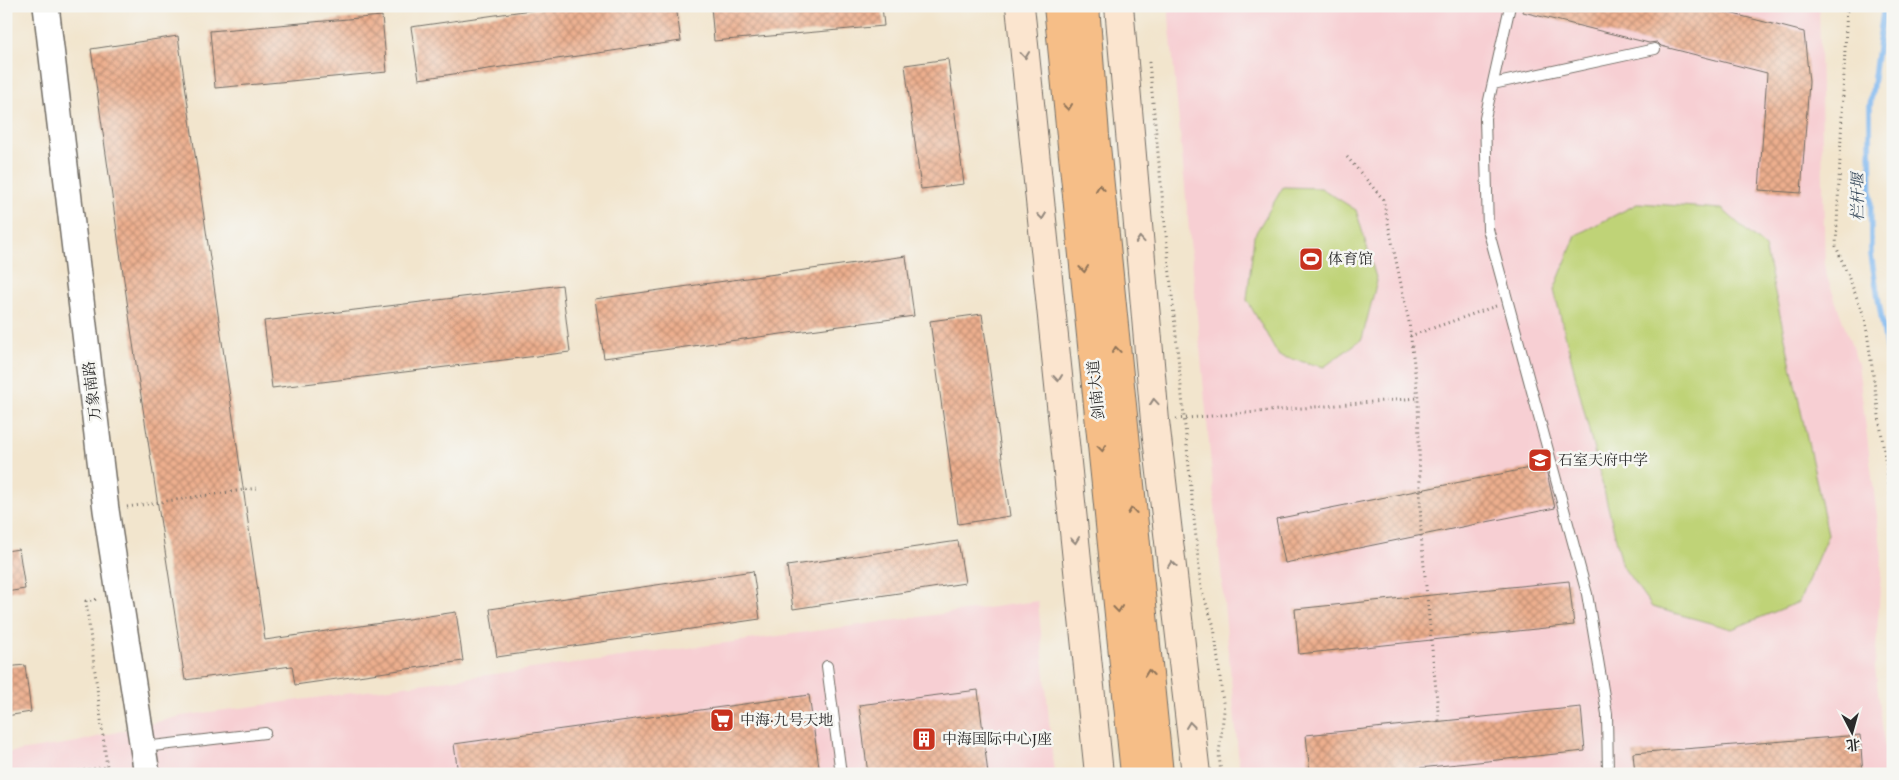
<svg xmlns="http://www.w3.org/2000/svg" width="1899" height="780" viewBox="0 0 1899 780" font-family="Vollkorn,'Noto Serif SC',serif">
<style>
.built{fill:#f7cfd3}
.green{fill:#bfd377;stroke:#757f51}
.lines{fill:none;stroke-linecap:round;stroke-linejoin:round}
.stream{stroke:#7fb8f0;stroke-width:5.5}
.building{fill:url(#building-cross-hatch)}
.service-casing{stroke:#716c64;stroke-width:12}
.tertiary-casing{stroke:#716c64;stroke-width:28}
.secondary-casing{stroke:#716c64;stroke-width:30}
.trunk-casing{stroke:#716c64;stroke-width:30}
.path{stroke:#716c64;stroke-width:3;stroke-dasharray:1 4;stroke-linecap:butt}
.service{stroke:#fff;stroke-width:10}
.tertiary{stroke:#fff;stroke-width:25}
.secondary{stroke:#fbe5cf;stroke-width:28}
.trunk{stroke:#f6be87;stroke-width:28}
.oneway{stroke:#93887d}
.oneway2{stroke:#907459}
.labels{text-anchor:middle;stroke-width:5;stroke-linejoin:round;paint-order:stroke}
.poi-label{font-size:15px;fill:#2b2b2b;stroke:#f6f6f2;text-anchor:start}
.street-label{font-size:15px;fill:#2b2b2b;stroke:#f6f6f2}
.water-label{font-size:16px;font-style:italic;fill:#456;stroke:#f6f6f2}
</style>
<defs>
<pattern id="building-cross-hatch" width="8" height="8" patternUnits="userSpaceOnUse" patternTransform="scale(1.25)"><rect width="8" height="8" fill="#edaf8e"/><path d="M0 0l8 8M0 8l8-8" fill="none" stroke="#c08f74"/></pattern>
</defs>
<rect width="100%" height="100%" fill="#f6f6f2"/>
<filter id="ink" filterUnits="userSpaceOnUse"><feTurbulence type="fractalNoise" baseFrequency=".02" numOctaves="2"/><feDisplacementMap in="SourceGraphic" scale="10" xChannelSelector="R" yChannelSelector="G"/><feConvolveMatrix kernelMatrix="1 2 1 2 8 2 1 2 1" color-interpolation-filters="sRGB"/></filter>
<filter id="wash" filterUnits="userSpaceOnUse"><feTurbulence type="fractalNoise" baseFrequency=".0096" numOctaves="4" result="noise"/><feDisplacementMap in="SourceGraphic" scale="20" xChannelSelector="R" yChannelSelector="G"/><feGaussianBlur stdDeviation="1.12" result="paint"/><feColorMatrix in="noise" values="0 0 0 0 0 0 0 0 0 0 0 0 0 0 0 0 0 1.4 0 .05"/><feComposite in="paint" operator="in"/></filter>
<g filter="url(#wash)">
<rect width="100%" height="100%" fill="#f2e5cd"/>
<path class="built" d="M 1168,6 L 1819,6 L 1825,271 L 1858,364 L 1882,556 L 1875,667 L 1888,774 L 1240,774 Z
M 1038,601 L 1054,774 L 6,774 L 6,753 L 77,742 L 181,716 Z"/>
<path class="green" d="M 1283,187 L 1321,188 L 1356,210 L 1377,281 L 1362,339 L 1324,367 L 1279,356 L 1247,300 L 1254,236 Z
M 1639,203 L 1722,209 L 1765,247 L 1828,534 L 1799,602 L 1732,629 L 1652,607 L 1623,567 L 1554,290 L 1576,235 Z"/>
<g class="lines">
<path class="stream" d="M 1884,6 L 1870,106 L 1871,255 L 1893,387"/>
</g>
<g id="blocks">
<path class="building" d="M 559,6 L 676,6 L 681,41 L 419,79 L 411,27 Z
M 711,6 L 882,6 L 884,26 L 714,41 Z
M 1524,6 L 1702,6 L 1804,32 L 1809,82 L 1801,193 L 1759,190 L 1767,73 L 1661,46 L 1657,42 L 1649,43 L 1523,12 Z
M 382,16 L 387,72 L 215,88 L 210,31 Z
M 178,36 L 265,640 L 456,612 L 463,661 L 295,685 L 292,666 L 185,680 L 135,357 L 91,49 Z
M 948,59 L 964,184 L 921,189 L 905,65 Z
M 906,256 L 914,316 L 604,358 L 595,299 Z
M 562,285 L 570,352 L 272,388 L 264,321 Z
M 982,314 L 1010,516 L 958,524 L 930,321 Z
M 1545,465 L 1555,508 L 1285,563 L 1276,519 Z
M 958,541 L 965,583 L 793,609 L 787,566 Z
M 19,549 L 25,589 L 6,592 L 6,551 Z
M 753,571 L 760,619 L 497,657 L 490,609 Z
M 1569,581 L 1574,625 L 1299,654 L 1295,609 Z
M 25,665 L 31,712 L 6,716 L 6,667 Z
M 978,690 L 988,774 L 868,774 L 859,705 Z
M 809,695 L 820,774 L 458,774 L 454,744 Z
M 1581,707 L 1585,751 L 1361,774 L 1310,774 L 1306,735 Z
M 1860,735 L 1863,774 L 1635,774 L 1633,753 Z"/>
</g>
</g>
<g filter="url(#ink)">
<use href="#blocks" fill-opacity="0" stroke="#716c64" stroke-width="1"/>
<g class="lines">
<g class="service-casing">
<path id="service" d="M 1510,6 L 1485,118 L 1488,229 L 1587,594 L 1607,714 L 1608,774
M 1493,84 L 1655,49
M 827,666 L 841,774
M 144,747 L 265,733"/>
</g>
<g class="tertiary-casing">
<path id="tertiary" d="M 46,6 L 106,510 L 147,774"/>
</g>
<g class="secondary-casing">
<path id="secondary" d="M 1020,6 L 1099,774
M 1119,6 L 1155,421 L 1196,774"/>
</g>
<g class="trunk-casing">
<path id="trunk" d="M 1058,6 L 1135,774
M 1085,6 L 1095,136 L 1159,774"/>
</g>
<path class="path" d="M 1847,6 L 1836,246 L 1865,318 L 1893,514
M 1149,62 L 1201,589 L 1214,626 L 1224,711 L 1219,754 L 1221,774
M 1347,157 L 1383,199 L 1409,322 L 1418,398 L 1421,535 L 1439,721
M 1410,336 L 1496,306
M 1176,419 L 1418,398
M 127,507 L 257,488
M 1893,629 L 1893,651
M 59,774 L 107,767 L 86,601 L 99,599"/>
<use href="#service" class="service"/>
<use href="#tertiary" class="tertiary"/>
<use href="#secondary" class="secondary"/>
<use href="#trunk" class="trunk"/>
</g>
<defs><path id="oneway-chevron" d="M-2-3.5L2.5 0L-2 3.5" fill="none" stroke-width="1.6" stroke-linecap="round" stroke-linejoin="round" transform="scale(1.25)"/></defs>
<g class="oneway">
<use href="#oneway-chevron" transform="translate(1025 55) rotate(84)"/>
<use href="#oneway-chevron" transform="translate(1042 216) rotate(84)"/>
<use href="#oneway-chevron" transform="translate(1140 240) rotate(-95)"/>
<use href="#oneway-chevron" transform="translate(1058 378) rotate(84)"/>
<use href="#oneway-chevron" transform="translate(1154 402) rotate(-95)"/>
<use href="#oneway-chevron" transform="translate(1075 540) rotate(84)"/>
<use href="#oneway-chevron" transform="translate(1172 564) rotate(-97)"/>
<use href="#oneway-chevron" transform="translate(1190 725) rotate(-97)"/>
</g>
<g class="oneway2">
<use href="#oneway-chevron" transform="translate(1068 107) rotate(84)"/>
<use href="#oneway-chevron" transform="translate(1100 188) rotate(-96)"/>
<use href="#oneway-chevron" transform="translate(1084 269) rotate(84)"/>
<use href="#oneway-chevron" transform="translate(1116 350) rotate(-96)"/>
<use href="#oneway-chevron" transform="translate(1102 448) rotate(84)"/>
<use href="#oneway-chevron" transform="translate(1132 511) rotate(-96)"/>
<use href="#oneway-chevron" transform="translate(1118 609) rotate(84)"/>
<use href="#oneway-chevron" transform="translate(1149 673) rotate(-96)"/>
</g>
</g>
<defs>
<g id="stadium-square" transform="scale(1.25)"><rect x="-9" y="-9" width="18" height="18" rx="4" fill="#c8321e" stroke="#f6f6f2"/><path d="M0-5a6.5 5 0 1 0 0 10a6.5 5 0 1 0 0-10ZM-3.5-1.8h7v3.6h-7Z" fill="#fff"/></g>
<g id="school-square" transform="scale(1.25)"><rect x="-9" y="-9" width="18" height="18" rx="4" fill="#c8321e" stroke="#f6f6f2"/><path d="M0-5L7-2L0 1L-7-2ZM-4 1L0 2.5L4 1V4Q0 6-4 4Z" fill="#fff"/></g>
<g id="supermarket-square" transform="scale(1.25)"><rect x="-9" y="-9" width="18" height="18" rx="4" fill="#c8321e" stroke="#f6f6f2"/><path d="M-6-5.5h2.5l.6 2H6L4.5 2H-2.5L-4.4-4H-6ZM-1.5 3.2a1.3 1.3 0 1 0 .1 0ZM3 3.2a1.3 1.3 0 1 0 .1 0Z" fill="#fff"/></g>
<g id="building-square" transform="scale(1.25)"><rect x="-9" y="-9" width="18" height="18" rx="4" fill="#c8321e" stroke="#f6f6f2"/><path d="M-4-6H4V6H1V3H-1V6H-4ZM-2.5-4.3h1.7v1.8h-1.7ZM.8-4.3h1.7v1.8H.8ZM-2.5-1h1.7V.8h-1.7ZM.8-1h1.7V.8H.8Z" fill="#fff"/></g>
</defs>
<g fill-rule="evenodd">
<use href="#stadium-square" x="1311" y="259"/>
<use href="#school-square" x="1540" y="460"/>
<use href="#supermarket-square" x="722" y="720"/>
<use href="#building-square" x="924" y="739"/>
</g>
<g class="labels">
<g class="poi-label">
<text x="1328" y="264">体育馆</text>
<text x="1558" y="465">石室天府中学</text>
<text x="740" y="725">中海·九号天地</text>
<text x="942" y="744">中海国际中心J座</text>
</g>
<g class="street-label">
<text transform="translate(1096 390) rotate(-96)" y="5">剑南大道</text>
<text transform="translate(92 391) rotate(-97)" y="5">万象南路</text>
</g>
<g class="water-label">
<text transform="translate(1857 197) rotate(-90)" y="6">栏杆堰</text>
</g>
</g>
<rect width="1899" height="780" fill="none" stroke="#f6f6f2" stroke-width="25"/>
<g transform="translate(1852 732) rotate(174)" stroke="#f6f6f2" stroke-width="4" paint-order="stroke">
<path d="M0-4L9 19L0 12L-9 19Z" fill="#2b2b2b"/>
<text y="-8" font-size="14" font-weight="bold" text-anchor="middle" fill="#2b2b2b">北</text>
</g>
</svg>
